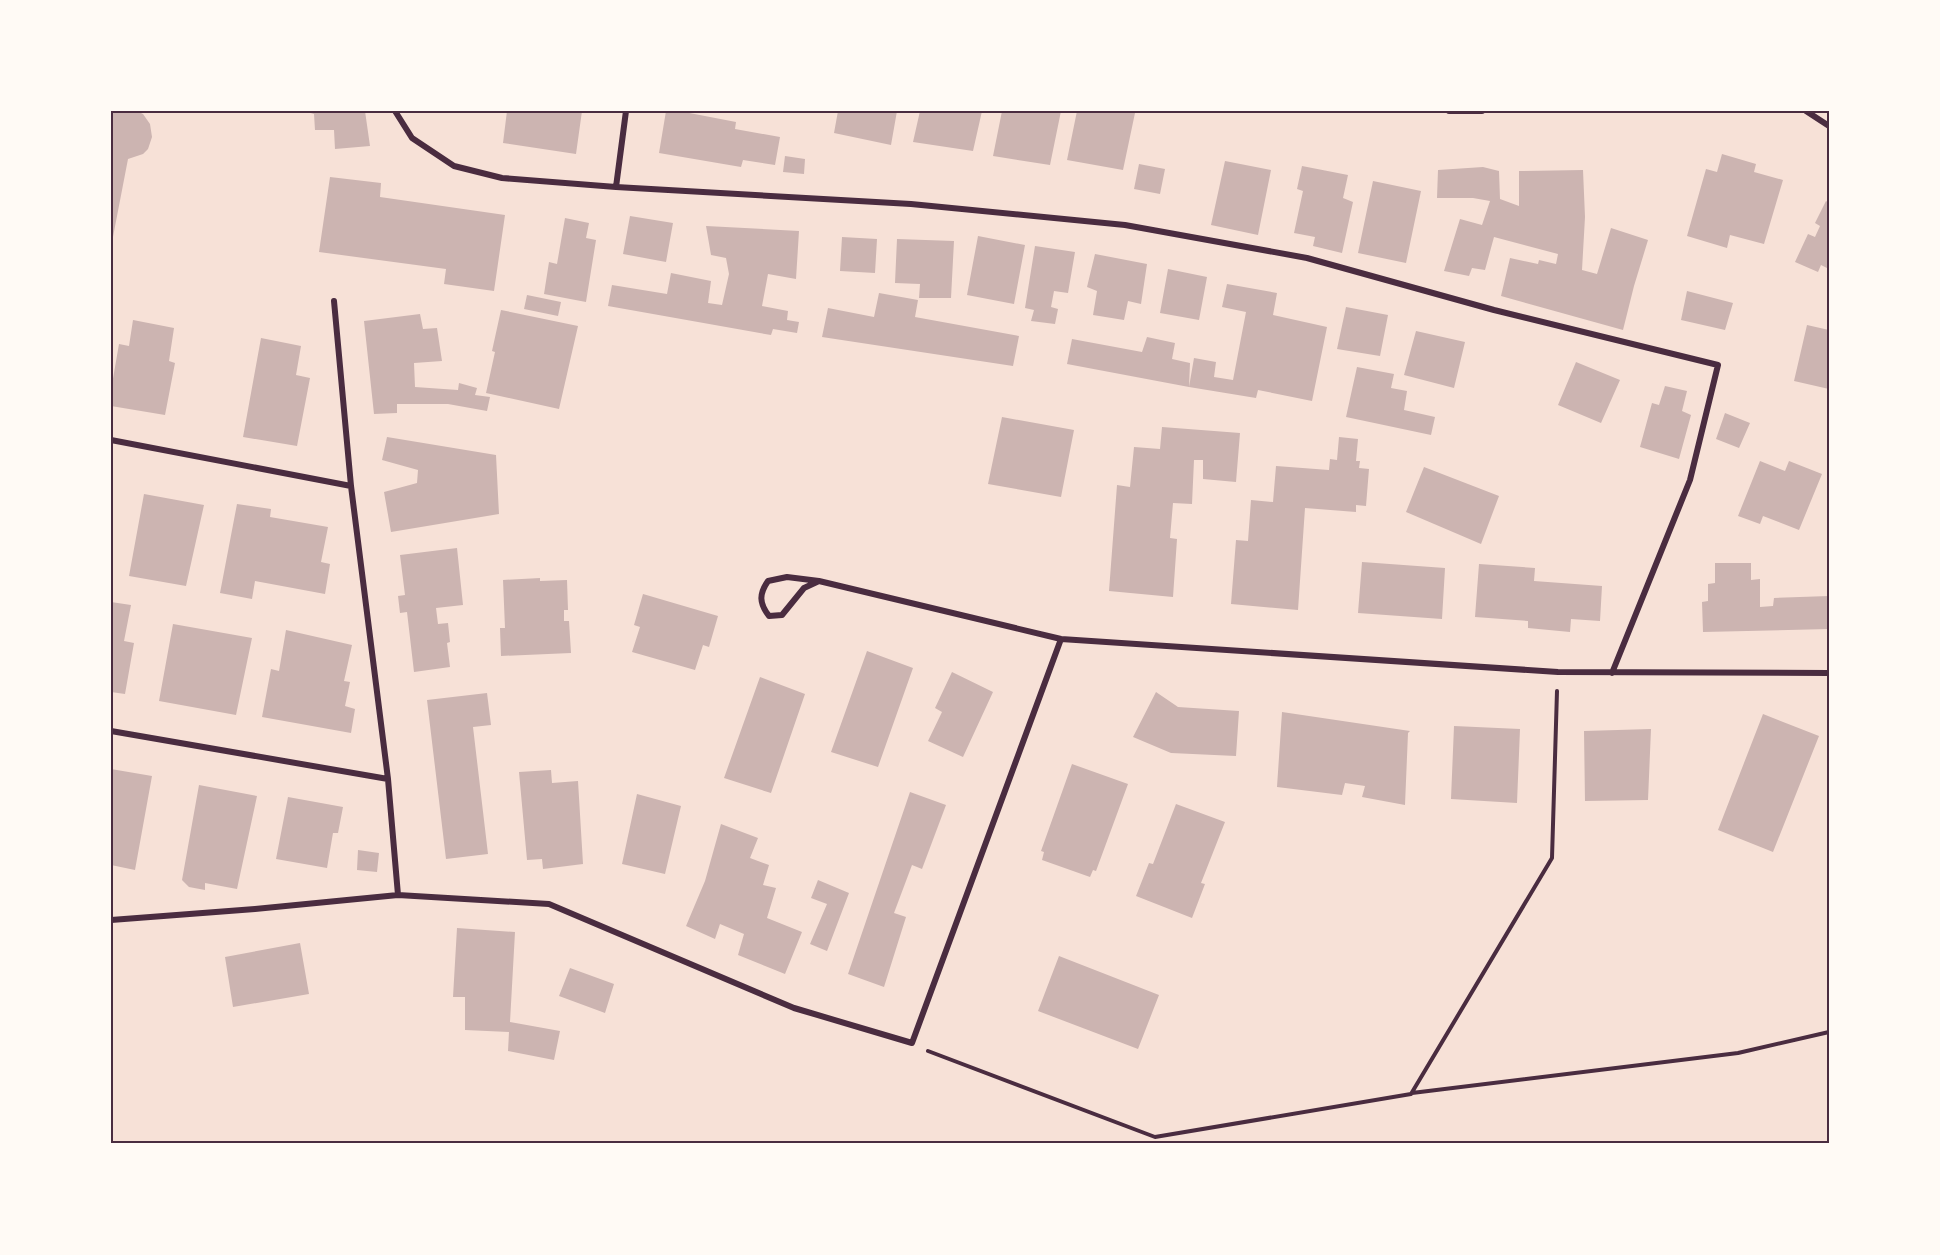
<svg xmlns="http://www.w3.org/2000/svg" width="1940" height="1255" viewBox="0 0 1940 1255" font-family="'Golos Text',sans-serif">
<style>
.building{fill:#ccb4b1}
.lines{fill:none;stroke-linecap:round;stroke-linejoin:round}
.path{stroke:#4a2c40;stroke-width:4}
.minor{stroke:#4a2c40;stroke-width:6}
.neatline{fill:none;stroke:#4a2c40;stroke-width:2}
</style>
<rect width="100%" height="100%" fill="#f7e1d7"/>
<path class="building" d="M 111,111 L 137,111 L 143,114 L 150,124 L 152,137 L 148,149 L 143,154 L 128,159 L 112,242 Z
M 304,111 L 365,111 L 370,146 L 335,149 L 334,130 L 315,130 L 314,114 Z
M 507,111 L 582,111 L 576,154 L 503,143 Z
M 666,111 L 679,111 L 736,122 L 735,129 L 780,137 L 775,165 L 743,160 L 741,167 L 659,153 Z
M 838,111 L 897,111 L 891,145 L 834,133 Z
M 920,111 L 982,111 L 973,151 L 913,142 Z
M 1002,111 L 1061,111 L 1050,165 L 993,156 Z
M 1077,111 L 1135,113 L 1123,170 L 1067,160 Z
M 1722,154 L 1756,164 L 1754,172 L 1783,180 L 1764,244 L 1730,235 L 1727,248 L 1687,236 L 1706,169 L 1717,172 Z
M 785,156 L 805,159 L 804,174 L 783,172 Z
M 1225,161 L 1271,170 L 1258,235 L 1211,225 Z
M 1139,164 L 1165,169 L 1160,194 L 1134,189 Z
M 1302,166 L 1348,175 L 1343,198 L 1353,202 L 1342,253 L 1313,246 L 1315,237 L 1294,233 L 1303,191 L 1297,189 Z
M 1483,167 L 1499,171 L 1500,199 L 1519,206 L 1519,171 L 1583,170 L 1585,217 L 1582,270 L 1597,274 L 1611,228 L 1648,240 L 1634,286 L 1623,330 L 1501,296 L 1510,258 L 1538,264 L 1539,260 L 1556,264 L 1558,254 L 1494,237 L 1485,270 L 1472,268 L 1469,276 L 1444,271 L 1460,219 L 1482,225 L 1490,201 L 1473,198 L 1437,198 L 1438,170 Z
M 330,177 L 381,183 L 380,197 L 505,215 L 494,291 L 444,284 L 446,269 L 319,252 Z
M 1373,181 L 1421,191 L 1406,263 L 1358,253 Z
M 1826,201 L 1829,203 L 1829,269 L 1821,265 L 1818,272 L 1795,262 L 1808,234 L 1815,237 L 1820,226 L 1815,223 Z
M 630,216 L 673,223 L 666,262 L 623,254 Z
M 565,218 L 589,223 L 586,238 L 596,240 L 586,302 L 544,294 L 549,262 L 557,264 Z
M 706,226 L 799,231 L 796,279 L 768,274 L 762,306 L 788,311 L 787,320 L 799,322 L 797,333 L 773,329 L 771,335 L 608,306 L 612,285 L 667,294 L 671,273 L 711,281 L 708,303 L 722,305 L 729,274 L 726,258 L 711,255 Z
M 978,236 L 1025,245 L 1014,304 L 967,295 Z
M 842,237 L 877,239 L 875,273 L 840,271 Z
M 897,239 L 954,241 L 951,298 L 919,298 L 920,284 L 895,283 Z
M 1035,246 L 1075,252 L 1068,293 L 1054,291 L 1051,307 L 1058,309 L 1055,324 L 1031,321 L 1034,310 L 1025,308 Z
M 1095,254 L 1147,264 L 1141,304 L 1128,301 L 1124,320 L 1093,315 L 1097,291 L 1087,287 Z
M 1168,269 L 1207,277 L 1199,320 L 1160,313 Z
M 1227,284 L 1277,293 L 1273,315 L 1327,327 L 1312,401 L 1258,390 L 1256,398 L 1189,387 L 1194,358 L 1216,362 L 1214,377 L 1233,380 L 1246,312 L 1222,307 Z
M 1687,291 L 1733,303 L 1725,330 L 1681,320 Z
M 879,293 L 918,300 L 915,317 L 1019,336 L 1013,366 L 822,337 L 828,308 L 874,317 Z
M 527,295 L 561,302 L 558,316 L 524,309 Z
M 1346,307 L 1388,315 L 1380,356 L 1337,349 Z
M 501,310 L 578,326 L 559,409 L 486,393 L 495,352 L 492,351 Z
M 420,314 L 423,329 L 437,328 L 442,361 L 414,363 L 415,387 L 458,390 L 459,383 L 477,388 L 475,395 L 490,397 L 487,411 L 448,404 L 397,404 L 397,413 L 374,414 L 364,321 Z
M 133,320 L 174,328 L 169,361 L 175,363 L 165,415 L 111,406 L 111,390 L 119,344 L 129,346 Z
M 1807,325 L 1829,330 L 1829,389 L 1794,381 Z
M 1416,331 L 1465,342 L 1454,388 L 1404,375 Z
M 1147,337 L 1175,343 L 1172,359 L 1190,363 L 1189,387 L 1067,364 L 1072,339 L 1142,352 Z
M 261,338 L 301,346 L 296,375 L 310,378 L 297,446 L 243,437 Z
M 1576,362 L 1620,380 L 1601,423 L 1558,405 Z
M 1357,367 L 1394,374 L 1391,388 L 1407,391 L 1404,410 L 1435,417 L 1431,435 L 1346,417 Z
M 1665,386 L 1687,391 L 1682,411 L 1691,415 L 1679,459 L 1640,447 L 1652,403 L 1659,405 Z
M 1725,413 L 1750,423 L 1739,448 L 1716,439 Z
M 1002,417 L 1074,430 L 1061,497 L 988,484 Z
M 1162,427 L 1240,433 L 1236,482 L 1203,479 L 1203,460 L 1194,460 L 1192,504 L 1173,503 L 1170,538 L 1177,539 L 1173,597 L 1109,591 L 1117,485 L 1130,487 L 1134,447 L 1160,449 Z
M 387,437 L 496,455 L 499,514 L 391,532 L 384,492 L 417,483 L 418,470 L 382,460 Z
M 1339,437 L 1358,439 L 1356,461 L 1360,461 L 1359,468 L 1369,469 L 1366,506 L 1356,505 L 1356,512 L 1305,508 L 1298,610 L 1231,604 L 1236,540 L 1248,541 L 1251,500 L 1273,502 L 1276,466 L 1329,470 L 1330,459 L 1337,460 Z
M 1760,461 L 1785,471 L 1789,461 L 1822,474 L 1799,530 L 1763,516 L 1760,524 L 1738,516 Z
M 1424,467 L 1499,496 L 1481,544 L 1406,512 Z
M 144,494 L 204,505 L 186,586 L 129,576 Z
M 237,504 L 271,509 L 270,517 L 328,527 L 321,562 L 330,564 L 325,594 L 255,581 L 252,599 L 220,593 Z
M 457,548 L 463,605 L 436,608 L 438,624 L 448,623 L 450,642 L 447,643 L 450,667 L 414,672 L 407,612 L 400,613 L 398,596 L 405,595 L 400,555 Z
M 1362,562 L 1445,568 L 1442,619 L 1358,613 Z
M 1715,563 L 1751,563 L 1751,580 L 1760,579 L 1760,607 L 1773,606 L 1774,598 L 1829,596 L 1829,629 L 1703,632 L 1702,602 L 1708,601 L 1708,584 L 1715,583 Z
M 1479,564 L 1535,568 L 1534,581 L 1602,586 L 1600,621 L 1571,619 L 1570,632 L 1528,628 L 1528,621 L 1475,617 Z
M 540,578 L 540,581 L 567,580 L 568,610 L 564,610 L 564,621 L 569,621 L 571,653 L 501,656 L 500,628 L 505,628 L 503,580 Z
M 643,594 L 718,616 L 709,647 L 703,645 L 695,670 L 632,652 L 640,627 L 634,625 Z
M 111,602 L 131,605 L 124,641 L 134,643 L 125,694 L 111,692 Z
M 173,624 L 252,638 L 236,715 L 159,701 Z
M 286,630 L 352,645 L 344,681 L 350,682 L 345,706 L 355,709 L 351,733 L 262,717 L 271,669 L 279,671 Z
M 867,651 L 913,668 L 878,767 L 831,752 Z
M 952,672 L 993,692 L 963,757 L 928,741 L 942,712 L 935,708 Z
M 760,677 L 805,694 L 771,793 L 724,778 Z
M 1156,692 L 1178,707 L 1239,711 L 1236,756 L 1171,753 L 1133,737 Z
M 487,693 L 491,725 L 473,727 L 488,854 L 446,859 L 427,700 Z
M 1282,712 L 1410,731 L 1408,733 L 1405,805 L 1362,797 L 1365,786 L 1345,783 L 1342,795 L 1277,787 Z
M 1763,714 L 1819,736 L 1773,852 L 1718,830 Z
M 1454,726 L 1520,729 L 1517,803 L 1451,799 Z
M 1651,729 L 1648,800 L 1585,801 L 1584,731 Z
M 1072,764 L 1128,784 L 1096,871 L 1093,870 L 1090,877 L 1042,860 L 1044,852 L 1041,851 Z
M 111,769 L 152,776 L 135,870 L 111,865 Z
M 551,770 L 552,783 L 578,781 L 583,864 L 543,869 L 542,859 L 527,860 L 519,772 Z
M 199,785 L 257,796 L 237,889 L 205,883 L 205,890 L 189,887 L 182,880 Z
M 910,792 L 946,805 L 922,869 L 912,865 L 894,913 L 906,917 L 884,987 L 848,974 Z
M 637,794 L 681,806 L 665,874 L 622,864 Z
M 288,797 L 343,807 L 338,833 L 333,833 L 327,868 L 276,859 Z
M 1176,804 L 1225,822 L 1201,883 L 1205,884 L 1192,918 L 1136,896 L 1149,863 L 1153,864 Z
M 721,824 L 758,838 L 750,858 L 769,865 L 763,885 L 776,888 L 767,918 L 802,932 L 785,974 L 738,955 L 744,934 L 720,924 L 715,939 L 686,926 L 705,881 Z
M 358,850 L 379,853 L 377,872 L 357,870 Z
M 818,880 L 849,893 L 827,951 L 810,944 L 827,904 L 811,898 Z
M 457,928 L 515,932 L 510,1022 L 560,1031 L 554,1060 L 508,1051 L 509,1032 L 465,1030 L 465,997 L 453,997 Z
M 300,943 L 309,994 L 233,1007 L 225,957 Z
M 1059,956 L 1159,995 L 1138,1049 L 1038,1011 Z
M 570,968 L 614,984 L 605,1013 L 559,996 Z"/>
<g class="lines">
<path class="path" d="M 928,1051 L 1155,1137 L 1411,1094 L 1552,858 L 1557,691
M 1412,1093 L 1738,1053 L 1829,1032"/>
<path class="minor" d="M 395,111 L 412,138 L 454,166 L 502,178 L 616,187 L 911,204 L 1125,225 L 1307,258 L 1494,310 L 1718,365 L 1690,480 L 1612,673
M 1449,111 L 1482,111
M 1806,111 L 1829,126
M 616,187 L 626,111
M 334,301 L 351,486 L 388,779 L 398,895
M 111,440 L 351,486
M 819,581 L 804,588 L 782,615 L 769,616 C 759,603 759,594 768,581 L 787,577 L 819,581 L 1061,639 L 1558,672 L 1829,673
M 111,731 L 388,779
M 111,920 L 255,909 L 398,895 L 549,904 L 794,1008 L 912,1043 L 1061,639"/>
</g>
<rect width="1940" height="1255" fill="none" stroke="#fffaf5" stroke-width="225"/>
<rect x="112" y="112" width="1716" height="1030" class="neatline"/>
</svg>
